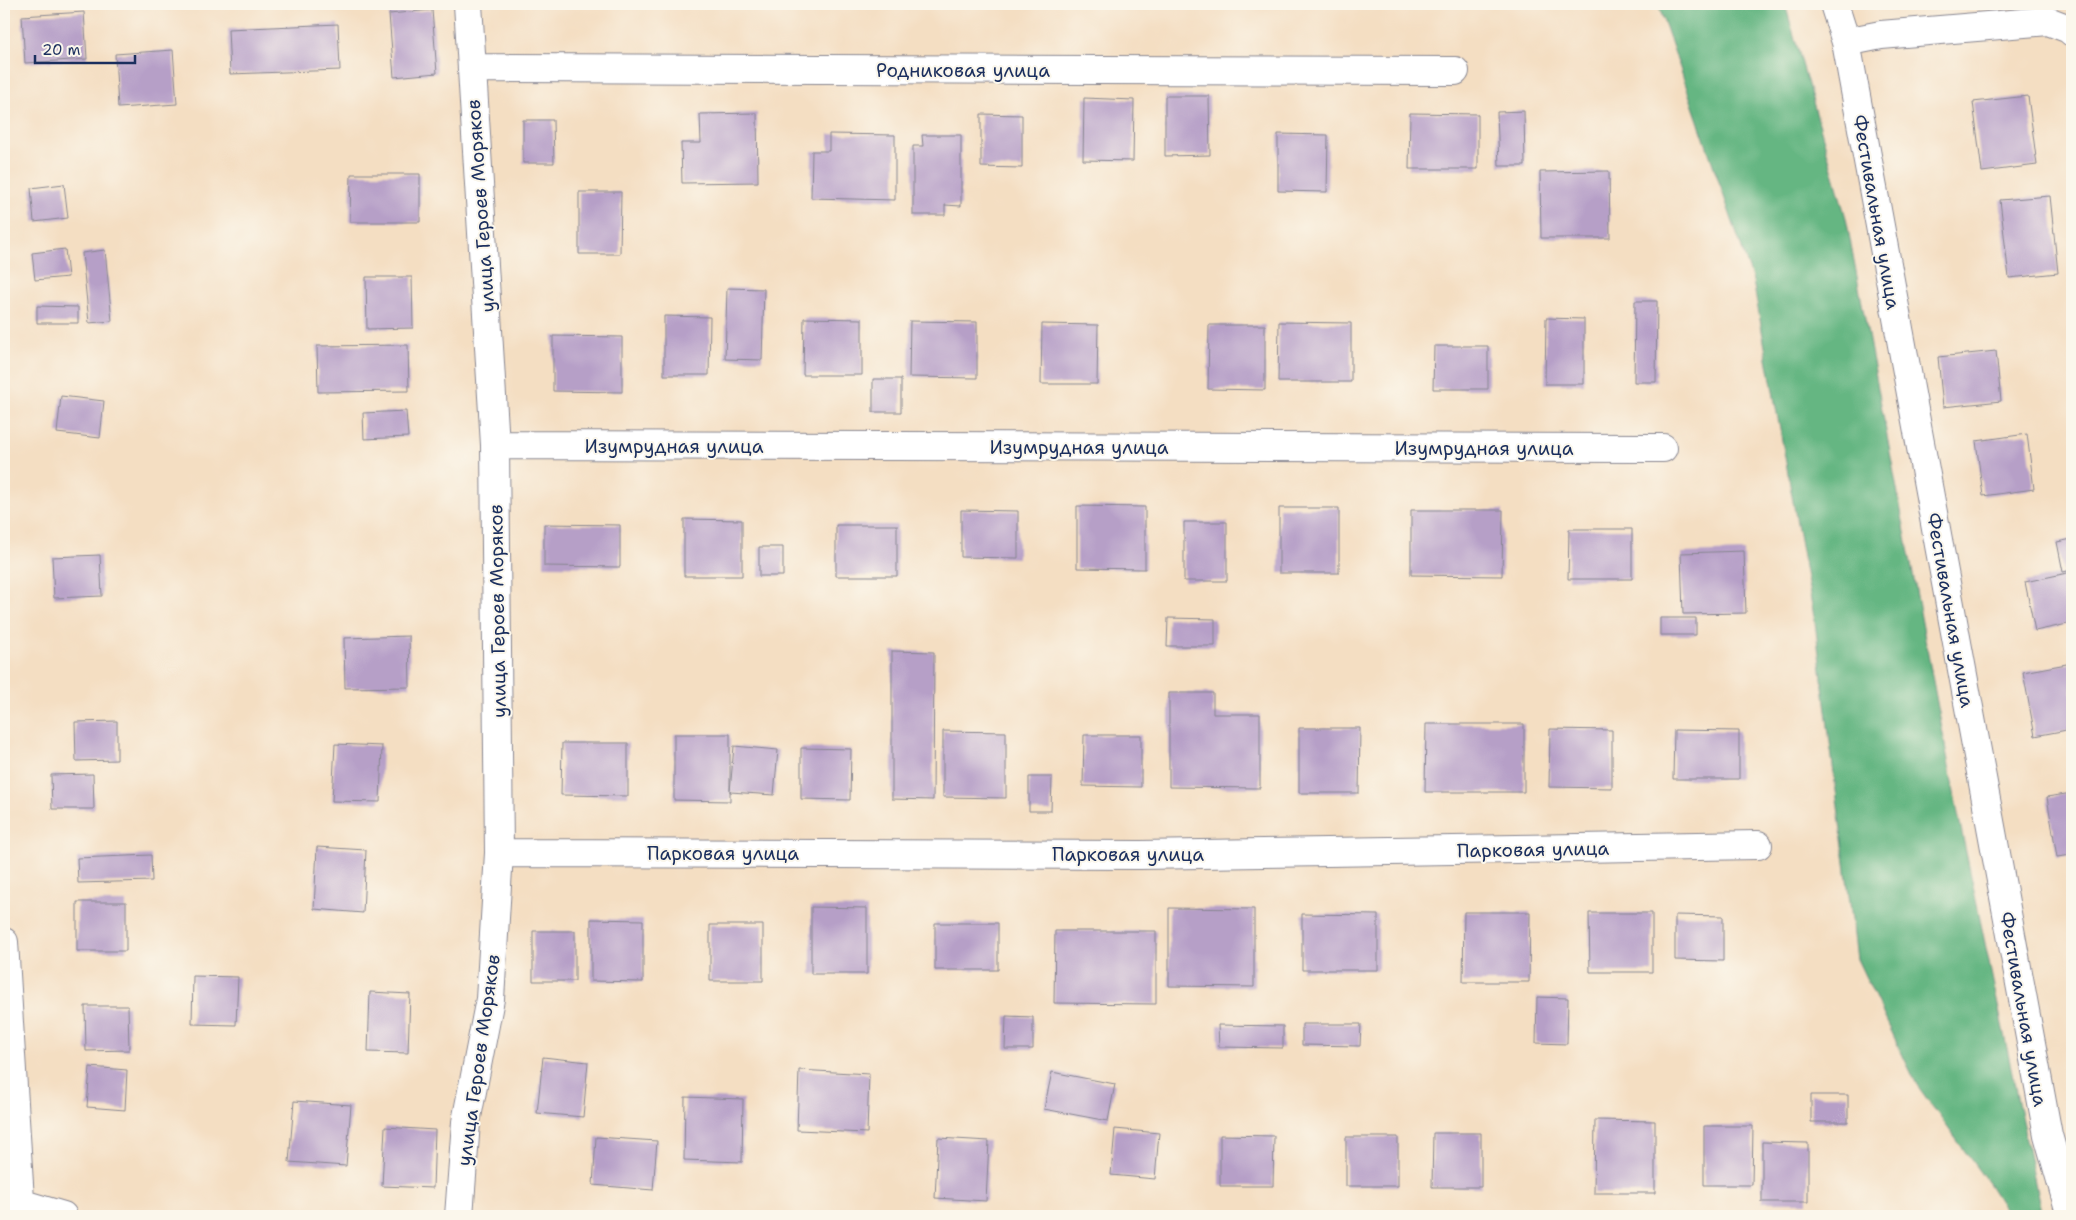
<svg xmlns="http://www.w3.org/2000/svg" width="2076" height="1220" viewBox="0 0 2076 1220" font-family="'Shantell Sans',sans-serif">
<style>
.forest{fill:#65b682;stroke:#407270}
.building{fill:#b69fc7}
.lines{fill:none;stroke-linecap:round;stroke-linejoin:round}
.street-casing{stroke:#888690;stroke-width:30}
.street{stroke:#fff;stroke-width:28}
.labels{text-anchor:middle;stroke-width:4;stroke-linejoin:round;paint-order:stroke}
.street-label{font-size:19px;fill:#1b2f5e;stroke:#fbf7ec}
</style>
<rect width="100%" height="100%" fill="#fbf7ec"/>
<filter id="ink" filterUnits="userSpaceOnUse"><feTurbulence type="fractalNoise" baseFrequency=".02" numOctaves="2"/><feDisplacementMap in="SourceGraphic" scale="10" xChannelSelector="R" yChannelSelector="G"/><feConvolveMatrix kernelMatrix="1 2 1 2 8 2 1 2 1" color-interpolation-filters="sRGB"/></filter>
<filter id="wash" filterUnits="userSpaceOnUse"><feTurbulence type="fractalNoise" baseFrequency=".0096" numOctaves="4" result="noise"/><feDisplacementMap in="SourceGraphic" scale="20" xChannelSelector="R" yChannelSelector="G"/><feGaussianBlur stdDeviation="1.12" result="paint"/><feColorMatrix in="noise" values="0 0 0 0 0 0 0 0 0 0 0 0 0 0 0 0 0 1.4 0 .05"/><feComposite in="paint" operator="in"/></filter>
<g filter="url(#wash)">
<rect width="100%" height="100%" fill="#f4dec2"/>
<path class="forest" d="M 1658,4 L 1785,4 L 1846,218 L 1958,814 L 2042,1216 L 2009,1216 L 1990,1186 L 1917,1085 L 1857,959 L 1815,622 L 1753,281 Z"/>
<g id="blocks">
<path class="building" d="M 432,10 L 437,73 L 394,77 L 389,14 Z
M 84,12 L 87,59 L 25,63 L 22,16 Z
M 338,24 L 340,70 L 230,74 L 228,29 Z
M 173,50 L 177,104 L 118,108 L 115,54 Z
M 1165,96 L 1209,96 L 1210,155 L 1165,156 Z
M 2028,96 L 2037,165 L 1982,172 L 1973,102 Z
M 1084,98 L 1134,100 L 1133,161 L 1083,160 Z
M 1524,111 L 1525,166 L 1499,166 L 1497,112 Z
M 757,113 L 758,182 L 682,183 L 681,143 L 701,143 L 700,114 Z
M 1410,113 L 1478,114 L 1478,169 L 1409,169 Z
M 981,114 L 1022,115 L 1022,168 L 981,167 Z
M 523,120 L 553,120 L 554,163 L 523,163 Z
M 829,134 L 895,135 L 895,200 L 811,198 L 812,151 L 829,151 Z
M 1278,134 L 1328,135 L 1327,192 L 1278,191 Z
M 922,135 L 961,135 L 961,206 L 945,205 L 945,215 L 913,215 L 913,146 L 923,146 Z
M 1609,171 L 1610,238 L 1541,238 L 1540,172 Z
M 351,174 L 420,174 L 420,222 L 350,222 Z
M 64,184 L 68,218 L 34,222 L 31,188 Z
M 579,192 L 621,192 L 620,254 L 579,254 Z
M 2050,196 L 2058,273 L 2009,278 L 2000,200 Z
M 65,249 L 68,277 L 35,280 L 32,253 Z
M 105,250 L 112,321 L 89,323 L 82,253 Z
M 366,277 L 412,277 L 413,328 L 367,329 Z
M 727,288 L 764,289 L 762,360 L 725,359 Z
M 1635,301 L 1657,301 L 1656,382 L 1634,382 Z
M 37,306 L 78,307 L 78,323 L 37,323 Z
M 664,316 L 710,317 L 709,375 L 664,375 Z
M 804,318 L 862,319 L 862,375 L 803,375 Z
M 1546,318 L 1584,319 L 1584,384 L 1545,384 Z
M 910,321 L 977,322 L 977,378 L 909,377 Z
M 1279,322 L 1351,323 L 1351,382 L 1278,382 Z
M 1042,324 L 1098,325 L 1097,384 L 1041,384 Z
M 1209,325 L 1265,325 L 1265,390 L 1208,389 Z
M 553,336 L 622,337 L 622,392 L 553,391 Z
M 408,345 L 409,391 L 318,392 L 317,346 Z
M 1434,346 L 1488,346 L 1488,389 L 1433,389 Z
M 1996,351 L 2001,401 L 1943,407 L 1938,357 Z
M 873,379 L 901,379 L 901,412 L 873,412 Z
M 61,396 L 104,401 L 100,438 L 57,433 Z
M 406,411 L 408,437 L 364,439 L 363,413 Z
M 2027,434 L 2034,489 L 1983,496 L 1976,441 Z
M 1077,506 L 1145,507 L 1145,569 L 1077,568 Z
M 1279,508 L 1339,508 L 1339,573 L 1279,573 Z
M 961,510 L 1018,511 L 1018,558 L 961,557 Z
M 1411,510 L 1503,510 L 1502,576 L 1411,575 Z
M 684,519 L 742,520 L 742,576 L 684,576 Z
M 1184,522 L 1227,522 L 1227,581 L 1184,581 Z
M 544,524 L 620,525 L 620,567 L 544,566 Z
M 836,525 L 897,525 L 897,576 L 836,576 Z
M 1569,529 L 1632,529 L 1632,579 L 1568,579 Z
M 2072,539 L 2072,570 L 2063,572 L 2057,542 Z
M 759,547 L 783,547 L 783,576 L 759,576 Z
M 1744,551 L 1746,613 L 1683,614 L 1681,553 Z
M 100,555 L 102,596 L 54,598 L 52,557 Z
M 2072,572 L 2072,623 L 2035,631 L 2025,582 Z
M 1168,618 L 1215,619 L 1215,646 L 1167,646 Z
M 1660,618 L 1696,618 L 1696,635 L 1660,635 Z
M 409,636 L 410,687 L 345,688 L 344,638 Z
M 892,651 L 934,652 L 933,800 L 892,799 Z
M 2072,663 L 2072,729 L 2035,736 L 2023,672 Z
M 1169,693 L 1213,693 L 1213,714 L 1260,714 L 1260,788 L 1169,787 Z
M 117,721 L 117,760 L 76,761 L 75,722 Z
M 1426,724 L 1524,724 L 1524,792 L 1425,792 Z
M 1299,728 L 1360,728 L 1359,793 L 1299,793 Z
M 1550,729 L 1612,730 L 1612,788 L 1549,787 Z
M 1674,730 L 1739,731 L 1739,779 L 1673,779 Z
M 943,731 L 1006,732 L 1006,798 L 943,797 Z
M 674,734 L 730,734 L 730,801 L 674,800 Z
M 1084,735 L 1141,735 L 1141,787 L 1083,786 Z
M 562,743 L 628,743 L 628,796 L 561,795 Z
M 335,744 L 382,746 L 380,802 L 332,801 Z
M 734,746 L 778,750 L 774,795 L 730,792 Z
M 801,748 L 851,749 L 850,800 L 801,799 Z
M 93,774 L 94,809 L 52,809 L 51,775 Z
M 1029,777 L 1052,777 L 1051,811 L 1029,811 Z
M 2072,793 L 2072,855 L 2057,857 L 2047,797 Z
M 317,847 L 366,850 L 363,913 L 314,909 Z
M 151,855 L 152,881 L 78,883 L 77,858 Z
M 77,902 L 126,902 L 126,951 L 77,951 Z
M 811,907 L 867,908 L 867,974 L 811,974 Z
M 1169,908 L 1254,909 L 1254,987 L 1169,986 Z
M 1464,912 L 1530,912 L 1529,982 L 1463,982 Z
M 1589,913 L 1652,913 L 1652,972 L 1590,972 Z
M 1302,914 L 1378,915 L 1378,970 L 1302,970 Z
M 1675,915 L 1723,916 L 1723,961 L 1675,960 Z
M 591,919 L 643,920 L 643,982 L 591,981 Z
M 935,923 L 998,923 L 998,970 L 935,970 Z
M 710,925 L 763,925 L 763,981 L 710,981 Z
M 533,931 L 575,931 L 575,981 L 533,981 Z
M 1055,931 L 1156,931 L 1156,1004 L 1054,1003 Z
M 193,976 L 238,977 L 236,1025 L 192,1024 Z
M 370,992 L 410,994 L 408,1053 L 368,1052 Z
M 1537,997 L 1568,998 L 1567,1044 L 1536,1043 Z
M 85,1006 L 128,1006 L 129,1050 L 86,1051 Z
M 1006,1016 L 1033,1017 L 1033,1049 L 1005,1049 Z
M 1302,1024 L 1361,1024 L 1360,1046 L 1302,1045 Z
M 1218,1025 L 1283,1026 L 1283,1048 L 1219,1047 Z
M 543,1057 L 588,1062 L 583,1117 L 537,1113 Z
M 90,1067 L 127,1070 L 125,1110 L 87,1107 Z
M 799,1070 L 869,1074 L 867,1133 L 797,1130 Z
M 1052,1072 L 1115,1084 L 1108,1121 L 1044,1109 Z
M 1811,1095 L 1848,1095 L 1848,1122 L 1811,1122 Z
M 685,1097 L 743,1099 L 742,1162 L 684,1160 Z
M 294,1101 L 351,1105 L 346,1166 L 289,1162 Z
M 1595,1120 L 1655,1121 L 1655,1193 L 1594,1193 Z
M 1704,1126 L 1753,1126 L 1752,1185 L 1704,1185 Z
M 385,1127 L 435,1130 L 433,1188 L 382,1186 Z
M 1115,1129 L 1159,1133 L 1155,1179 L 1111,1175 Z
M 1433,1133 L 1481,1133 L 1481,1187 L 1432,1187 Z
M 1220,1135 L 1274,1136 L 1273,1186 L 1220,1186 Z
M 596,1137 L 657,1141 L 653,1190 L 593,1185 Z
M 1346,1137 L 1398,1137 L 1398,1186 L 1346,1186 Z
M 938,1138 L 989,1141 L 986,1201 L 935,1198 Z
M 1762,1142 L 1808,1143 L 1808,1202 L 1762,1202 Z"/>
</g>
</g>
<g filter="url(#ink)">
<use href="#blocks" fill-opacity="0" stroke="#888690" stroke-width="1"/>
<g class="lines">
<g class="street-casing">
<path id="street" d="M 1834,4 L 1846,42 L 2048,1135 L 2071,1216
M 1846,42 L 1881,35 L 2048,21 L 2069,29 L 2072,32
M 472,68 L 1455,71
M 495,445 L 1663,448
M 499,853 L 1140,855 L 1758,845
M 4,942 L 21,1216
M 4,1202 L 19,1203 L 63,1216
M 459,1216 L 466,1122 L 490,999 L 499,853 L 495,445 L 468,4"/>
</g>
<use href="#street" class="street"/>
</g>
</g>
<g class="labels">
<g class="street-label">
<text x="963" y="77">Родниковая улица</text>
<text transform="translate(480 206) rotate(-94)" y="7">улица Героев Моряков</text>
<text transform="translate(1877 212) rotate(80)" y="7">Фестивальная улица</text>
<text x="674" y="453">Изумрудная улица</text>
<text x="1079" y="454">Изумрудная улица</text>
<text x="1484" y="455">Изумрудная улица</text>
<text transform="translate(1951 610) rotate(80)" y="7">Фестивальная улица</text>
<text transform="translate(497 611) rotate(-91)" y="7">улица Героев Моряков</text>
<text transform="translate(1533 849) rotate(-1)" y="7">Парковая улица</text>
<text x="723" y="860">Парковая улица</text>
<text x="1128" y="861">Парковая улица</text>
<text transform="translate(2024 1009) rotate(80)" y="7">Фестивальная улица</text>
<text transform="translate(478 1060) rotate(-82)" y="7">улица Героев Моряков</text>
</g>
</g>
<rect width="2076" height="1220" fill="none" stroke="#fbf7ec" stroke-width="20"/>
<path d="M35 55v8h100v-8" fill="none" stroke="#1b2f5e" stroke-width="2.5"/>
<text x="42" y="55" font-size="15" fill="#1b2f5e" stroke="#fbf7ec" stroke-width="4" paint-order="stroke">20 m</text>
</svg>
